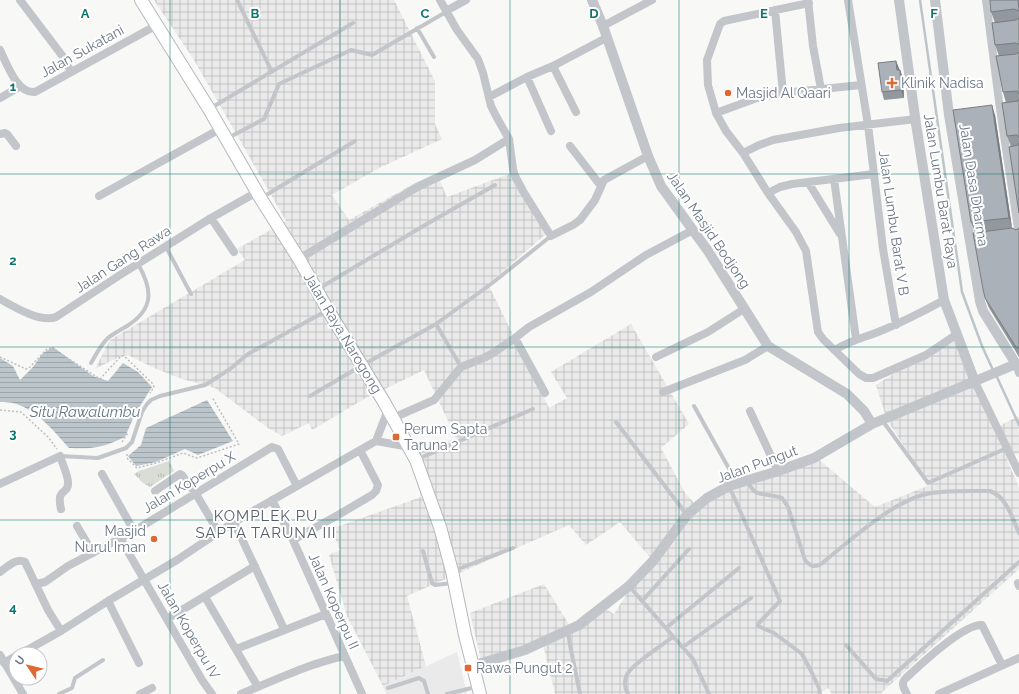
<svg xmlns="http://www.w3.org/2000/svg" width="1019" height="694" viewBox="0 0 1019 694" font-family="Raleway,sans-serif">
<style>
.built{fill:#e9eae9}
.industrial{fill:url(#industrial-grid)}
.park{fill:url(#park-tufts)}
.water{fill:url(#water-rules)}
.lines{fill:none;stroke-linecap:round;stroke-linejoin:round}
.stream{stroke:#bbc5ca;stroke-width:2.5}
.primary-casing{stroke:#b5b9bd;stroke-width:14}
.path{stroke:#bcbec1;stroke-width:1.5;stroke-dasharray:2 2;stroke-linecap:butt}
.service{stroke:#c2c5c9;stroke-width:4}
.minor{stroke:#c2c5c9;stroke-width:8}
.tertiary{stroke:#c2c5c9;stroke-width:10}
.primary{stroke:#fff;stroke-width:12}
.wall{fill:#93989e}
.shaded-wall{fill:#787c81}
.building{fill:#abb1b8;stroke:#787c81}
.grid{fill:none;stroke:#0f766e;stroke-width:1;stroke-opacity:0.55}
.poi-dot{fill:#dd6a32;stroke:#fff;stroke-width:1.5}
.labels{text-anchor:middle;stroke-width:4;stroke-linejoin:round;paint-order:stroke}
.street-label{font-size:14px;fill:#697686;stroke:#fff}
.poi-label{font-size:14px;fill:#697686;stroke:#fff;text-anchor:start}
.water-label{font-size:15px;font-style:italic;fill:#647781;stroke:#fff}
.neighbourhood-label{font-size:15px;letter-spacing:1px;fill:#56606b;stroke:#fff}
.grid-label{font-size:13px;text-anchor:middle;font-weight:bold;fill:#0f766e;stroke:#fff;stroke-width:4;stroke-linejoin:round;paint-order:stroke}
</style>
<defs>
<pattern id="industrial-grid" width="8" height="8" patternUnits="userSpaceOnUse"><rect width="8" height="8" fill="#e9eae9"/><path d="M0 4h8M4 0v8" fill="none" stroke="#c1c2c2"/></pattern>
<pattern id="park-tufts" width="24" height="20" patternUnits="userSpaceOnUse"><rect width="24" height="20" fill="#d8ddd5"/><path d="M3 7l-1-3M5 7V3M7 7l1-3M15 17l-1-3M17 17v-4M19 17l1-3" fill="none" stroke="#b3b8b2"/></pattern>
<pattern id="water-rules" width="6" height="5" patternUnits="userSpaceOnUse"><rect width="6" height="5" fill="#bbc5ca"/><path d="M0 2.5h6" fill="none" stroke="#9ca5aa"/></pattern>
</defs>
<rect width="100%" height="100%" fill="#f8f9f6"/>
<path class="built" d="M 457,652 L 467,694 L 386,694 L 383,686 Z"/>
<path class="industrial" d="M 154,0 L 394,0 L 435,81 L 435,124 L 442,139 L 379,168 L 332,195 L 349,220 L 415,183 L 438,176 L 447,197 L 509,174 L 548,232 L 488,284 L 549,408 L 567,398 L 551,372 L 631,324 L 689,424 L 661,448 L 685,493 L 699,508 L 726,491 L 817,458 L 875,507 L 930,485 L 887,420 L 876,385 L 953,336 L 995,428 L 1019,416 L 1019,453 L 1007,460 L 1019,487 L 1019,569 L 880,694 L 832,694 L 828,688 L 818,694 L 555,694 L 543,645 L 482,665 L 470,613 L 544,584 L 571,628 L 602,606 L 614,614 L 635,581 L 654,562 L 620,522 L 586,545 L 569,525 L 407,596 L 426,666 L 383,686 L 347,616 L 329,555 L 340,550 L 331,529 L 421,497 L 415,469 L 407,456 L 456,438 L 424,370 L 364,399 L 312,430 L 309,423 L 282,436 L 268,428 L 215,388 L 179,378 L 152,367 L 128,355 L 119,357 L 95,369 L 110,340 L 245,260 L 237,249 L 286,221 L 194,60 Z"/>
<path class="park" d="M 169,461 L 174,471 L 150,487 L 143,483 L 134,474 L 139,471 Z"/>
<path class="water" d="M 53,347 L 93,376 L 108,381 L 123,363 L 138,372 L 152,387 L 135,414 L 125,437 C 102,448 94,449 69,448 C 53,430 36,409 13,403 C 9,402 4,402 0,402 L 0,358 L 13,366 L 20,380 L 33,367 L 43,353 Z
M 207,400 L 233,441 L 198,455 L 185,449 L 156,462 L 136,466 L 128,456 L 141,445 L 146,428 Z"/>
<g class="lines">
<path class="stream" d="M 920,0 L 962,292 L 982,346 L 993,370
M 996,375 L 1019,425"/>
<g class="primary-casing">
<path id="primary" d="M 141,0 L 209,109 L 261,199 L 299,259 L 328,310 L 384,402 L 416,460 L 440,527 L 452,571 L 465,635 L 480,694"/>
</g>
<path class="path" d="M 0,357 L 26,369 L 29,368 L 47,349 L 52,348 L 100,379 L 121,356 L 124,356 L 152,383 L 154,387 L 150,393
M 0,410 L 21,412 L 48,437 L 57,449
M 122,442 L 128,433
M 127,454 L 127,458 L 137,468 L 156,463 L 183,453 L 197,458 L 239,444 L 212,397"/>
<path class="service" d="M 237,0 L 272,72
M 417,28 L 434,57
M 211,108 L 353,23
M 228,138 L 264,119 L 279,84 L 351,50 L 372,55 L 446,12
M 263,197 L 355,141
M 166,247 L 191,294
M 318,289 L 425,225 L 495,185
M 436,324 L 461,367
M 91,363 C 96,355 101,344 108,338 C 114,333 121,330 127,326 C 154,309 153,290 138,264
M 310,396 L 361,366 L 436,324 L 491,284 L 551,236
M 694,406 L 737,483
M 882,420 L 928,483 L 1007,448
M 616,422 L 687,515
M 60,456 L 98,458 L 126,448 L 132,442 L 142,412 L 147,404 L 151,400 L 160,396 L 205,385 L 230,369 L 248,354 L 326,311
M 418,459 L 533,409
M 747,481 C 755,494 755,493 768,495 C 773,495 777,497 782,498 L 788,507 L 805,560 C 810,566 814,568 821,564 C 850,541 894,499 931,493 C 949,490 971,491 990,491 C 1007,497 1012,518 1019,533
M 729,486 L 780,601 L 758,624 L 758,626 L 774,633 L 802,654 L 811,671 L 819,688 L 820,694
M 423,551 L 432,583 L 435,585 L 453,583
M 453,571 L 513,548
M 629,586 L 693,659 L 709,694
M 643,600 L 689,549
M 666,628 L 739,568
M 568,632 L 570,645 L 580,694
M 846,645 L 876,679 L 887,681 L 1019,562
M 683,647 L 751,598
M 388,688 L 419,678 L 424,681 L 428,694
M 59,694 L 72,688 L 75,678 L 103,660
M 447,694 L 476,687
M 628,694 C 624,687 624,679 628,673 C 634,663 662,645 673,637"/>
<path class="minor" d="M 20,0 L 64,58 L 71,72
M 440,0 L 457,30 L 478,59 L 483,73 L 491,106 L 496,116 L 509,139 L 513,169 L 515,176 L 523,191 L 551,236 L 573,225 L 580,220 L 595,200 L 604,180 L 648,156
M 808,0 L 813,46 L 821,89
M 848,0 L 868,125 L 883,249 L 896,325
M 986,0 L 1000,109 L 1019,235
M 809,3 L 724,21 L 720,24 L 707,60 L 708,85 L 716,113 L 726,131 L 743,153 L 768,193 L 796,232 L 806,251 L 818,332 L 823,339 L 859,374 L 866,378 L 873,378 L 926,355 L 957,334
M 775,10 L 783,93
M 446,11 L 466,0
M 603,26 L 652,0
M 0,50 C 7,64 17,94 35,92 L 157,25
M 553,66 L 576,112
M 527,77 L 551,131
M 489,97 L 527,77 L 553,66 L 606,38
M 0,98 L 19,87
M 716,113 L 757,98 L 783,93 L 861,85
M 0,134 L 5,133 L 7,134 L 16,146
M 570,146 L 601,186
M 743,153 L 759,145 L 773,140 L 839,128 L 916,119
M 834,179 L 856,339
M 808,182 L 840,234
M 768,193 L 780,187 L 792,184 L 874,174
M 99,196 L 220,129
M 211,218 L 234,252
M 299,259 L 419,186 L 475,160 L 509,139
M 0,299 C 14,307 41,323 56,317 L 120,275 L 211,218 L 257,192
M 515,338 L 545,393
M 835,350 C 848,341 863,338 878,332 C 901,323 922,312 944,300
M 656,357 L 708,332 L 744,309
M 1019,363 L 1016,364 L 1019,373
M 975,382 L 1019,473
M 663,392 L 745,360 L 768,346
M 750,411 L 778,471
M 393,418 L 434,400 L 461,367 L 486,357 L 496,351 L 515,338 L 529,327 L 591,292 L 646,255 L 693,230
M 376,441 L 410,447
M 102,474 L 134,531
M 0,484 L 60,456 C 62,463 69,477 68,484 C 68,495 56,487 61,509
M 155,491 L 180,474 L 182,475 L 196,494 L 219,533
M 272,500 L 293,540 L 362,694
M 234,522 L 284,629
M 77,526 L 93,553
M 120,538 L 202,680 L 212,694
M 293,540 L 338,515 L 372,495 L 376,491 L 378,485 L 360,450
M 0,572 C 7,567 17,557 25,562 L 48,610 L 61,631
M 1018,583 L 1019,586
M 36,584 L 45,582 L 68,566 L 134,531 L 272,447 L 278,449 L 297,486
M 205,597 L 258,687
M 108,601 L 139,663
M 167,619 L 255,566
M 236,649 L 326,614
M 20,654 L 61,631 L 108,601 L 177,560 L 234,522 L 376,441 L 388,410
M 0,655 L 23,694
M 4,663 L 16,656
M 140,694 L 152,688
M 241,694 C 275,680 308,664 344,656
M 907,694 C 904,688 900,684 906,678 C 920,665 963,624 982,625 L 1002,665
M 939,694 L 1019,658"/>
<path class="tertiary" d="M 592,0 L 603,26 L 648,156 L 661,186 L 708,251 L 768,346 L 847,394 L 864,411 L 872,424
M 899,0 L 916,124 L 944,300 L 975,382
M 472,666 L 525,650 L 579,625 L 629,586 L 653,561 L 687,515 L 707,498 L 729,486 L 778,471 L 814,458 L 872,424 L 1016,364 L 983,311 L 980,301 L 949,115 L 935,0"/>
<use href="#primary" class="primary"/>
</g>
<path class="wall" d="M 1019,0 L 1019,213 L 1011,147 L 1007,136 L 1006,103 L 1003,92 L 999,56 L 995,45 L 995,23 L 991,12 Z
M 896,61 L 903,78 L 904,98 L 884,100 L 882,92 Z
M 995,115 L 1012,228 L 975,233 L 971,222 Z
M 1019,228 L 1019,357 L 989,308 L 985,298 L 1016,230 Z"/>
<path class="shaded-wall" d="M 896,61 L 899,69 L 900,74 L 900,70 L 903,78 L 904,98 L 901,90 Z
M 992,105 L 995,115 L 1012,228 L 1009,218 Z"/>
<path class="building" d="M 990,0 L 1018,0 L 1019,11 L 1014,9 L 991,12 Z
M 1019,18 L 1019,45 L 1018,44 L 1015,43 L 995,45 L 992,23 L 1016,20 Z
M 1019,52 L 1019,94 L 1017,91 L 1003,92 L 996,56 L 1016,54 Z
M 896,61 L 897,70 L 900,70 L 901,90 L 882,92 L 878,63 Z
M 1019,99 L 1019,138 L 1017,135 L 1007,136 L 1002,103 L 1018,101 Z
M 992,105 L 1009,218 L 971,222 L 953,110 Z
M 1019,143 L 1019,213 L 1009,147 L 1018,145 Z
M 1012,228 L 1016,230 L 1019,228 L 1019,348 L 1018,348 L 1016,347 L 985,298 L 983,289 L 973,233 Z"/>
<path class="grid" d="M 170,0 L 170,694M 340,0 L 340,694M 510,0 L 510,694M 679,0 L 679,694M 849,0 L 849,694M 0,174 L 1019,174M 0,347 L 1019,347M 0,520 L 1019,520"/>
<g class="poi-dot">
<path d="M890 77h4v4h4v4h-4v4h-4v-4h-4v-4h4z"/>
<circle cx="728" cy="93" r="4"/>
<rect x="392" y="433" width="8" height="8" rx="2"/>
<circle cx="154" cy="539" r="4"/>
<rect x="464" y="664" width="8" height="8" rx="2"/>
</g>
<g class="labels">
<g class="street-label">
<text transform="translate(82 51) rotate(-29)" y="5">Jalan Sukatani</text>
<text transform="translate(974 185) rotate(81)" y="5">Jalan Dasa Dharma</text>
<text transform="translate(941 191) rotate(81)" y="5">Jalan Lumbu Barat Raya</text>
<text transform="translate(894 223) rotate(82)" y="5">Jalan Lumbu Barat V B</text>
<text transform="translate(709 230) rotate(56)" y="5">Jalan Masjid Bodjong</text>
<text transform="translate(123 259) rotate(-33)" y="5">Jalan Gang Rawa</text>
<text transform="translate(343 333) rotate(59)" y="5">Jalan Raya Narogong</text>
<text transform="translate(757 464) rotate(-20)" y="5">Jalan Pungut</text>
<text transform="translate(189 482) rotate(-31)" y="5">Jalan Koperpu X</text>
<text transform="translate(334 601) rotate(66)" y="5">Jalan Koperpu II</text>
<text transform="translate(189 630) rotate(60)" y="5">Jalan Koperpu IV</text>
</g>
<g class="poi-label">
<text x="901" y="88">Klinik Nadisa</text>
<text x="736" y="98">Masjid Al Qaari</text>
<text x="404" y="434">Perum Sapta<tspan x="404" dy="16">Taruna 2</tspan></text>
<text x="146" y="536" text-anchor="end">Masjid<tspan x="146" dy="16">Nurul Iman</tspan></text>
<text x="476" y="673">Rawa Pungut 2</text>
</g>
<g class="water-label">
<text x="85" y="417">Situ Rawalumbu</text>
</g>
<g class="neighbourhood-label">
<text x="266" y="521">KOMPLEK PU<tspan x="266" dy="17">SAPTA TARUNA III</tspan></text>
</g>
</g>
<g class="grid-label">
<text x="85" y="18">A</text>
<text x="255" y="18">B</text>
<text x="425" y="18">C</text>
<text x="594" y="18">D</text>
<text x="764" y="18">E</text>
<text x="934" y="18">F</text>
<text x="13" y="91">1</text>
<text x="13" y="265">2</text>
<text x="13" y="438">3</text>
<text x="13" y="612">4</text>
</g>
<g transform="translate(28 666) rotate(305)"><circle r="19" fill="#ffffff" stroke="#c3c8cf"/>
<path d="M0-3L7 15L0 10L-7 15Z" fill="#dd6a32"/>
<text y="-6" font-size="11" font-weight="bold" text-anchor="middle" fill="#697686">U</text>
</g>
</svg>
